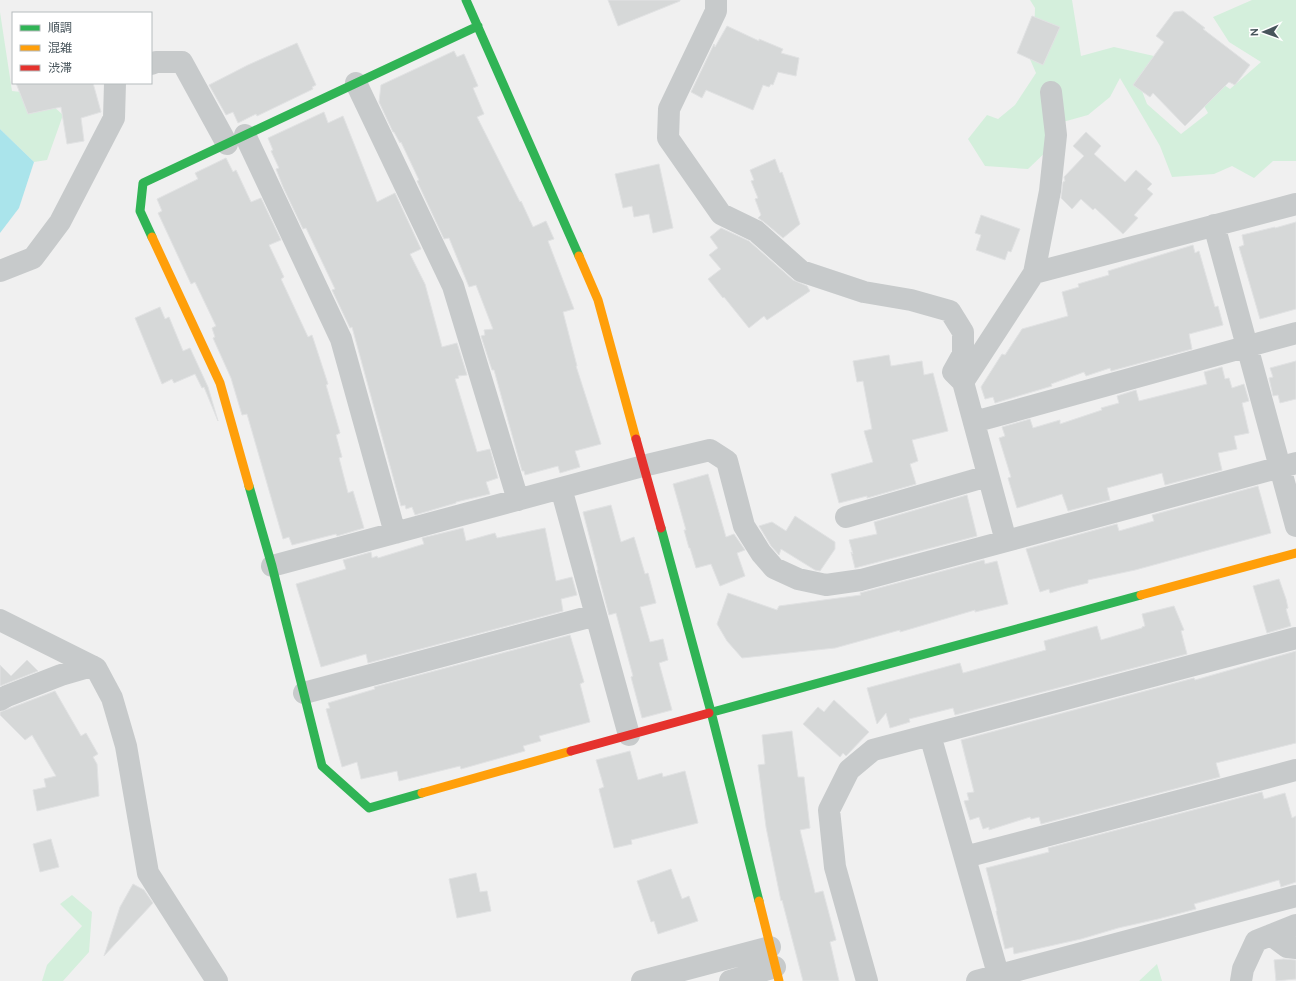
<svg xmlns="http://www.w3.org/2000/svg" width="1296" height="981" viewBox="0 0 1296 981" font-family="Ubuntu,'Noto Sans JP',sans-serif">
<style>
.green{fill:#d4efdc}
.water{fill:#aae4eb}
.building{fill:#d6d8d8;stroke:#e1e2e3}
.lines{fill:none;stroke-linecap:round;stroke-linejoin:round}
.street{stroke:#c7cacb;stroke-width:22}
.fast{stroke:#30b455;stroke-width:9}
.slow{stroke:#ff9f0a;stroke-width:9}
.jam{stroke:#e5322d;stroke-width:9}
</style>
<rect width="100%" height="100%" fill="#f0f0f0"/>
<path class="green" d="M 1030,0 L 1072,0 L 1081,56 L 1114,47 L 1154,56 L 1157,70 L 1139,83 L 1147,104 L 1181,134 L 1208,113 L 1185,72 L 1193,64 L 1230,89 L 1261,62 L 1229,42 L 1213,17 L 1252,0 L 1296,0 L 1296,161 L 1273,161 L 1254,178 L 1232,166 L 1214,174 L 1172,177 L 1160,146 L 1120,78 L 1110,97 L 1088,115 L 1052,125 L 1051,147 L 1028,169 L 985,166 L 968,139 L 987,115 L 998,119 L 1015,105 L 1036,73 L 1023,43 L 1034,39 L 1035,8 Z
M 0,12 L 12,91 L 40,94 L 63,115 L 47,160 L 34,162 L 0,129 Z
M 72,895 L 92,912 L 89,952 L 63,981 L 42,981 L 47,965 L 82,926 L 60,904 Z
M 1157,964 L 1162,981 L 1139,981 Z"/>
<path class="water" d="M 0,129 L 34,162 L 19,208 L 0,233 Z"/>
<path class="building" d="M 608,0 L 680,0 L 680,1 L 618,26 Z
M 1183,11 L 1205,28 L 1203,29 L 1250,65 L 1235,85 L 1229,82 L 1185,126 L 1153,93 L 1150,97 L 1133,85 L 1164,42 L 1156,36 L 1174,12 Z
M 1032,16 L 1060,27 L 1043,65 L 1017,53 Z
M 727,26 L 759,41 L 759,39 L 783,49 L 781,53 L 799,58 L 796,76 L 778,72 L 773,85 L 771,84 L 769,87 L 763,85 L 753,110 L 706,90 L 702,98 L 691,92 L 714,44 L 715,47 Z
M 297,43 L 316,85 L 312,87 L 313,89 L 257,116 L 256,114 L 238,123 L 233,112 L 226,115 L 209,85 L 248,65 Z
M 454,51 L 457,57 L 464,54 L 478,86 L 473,88 L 484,114 L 477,117 L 520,202 L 521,201 L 533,227 L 546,221 L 554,239 L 548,241 L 574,309 L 563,312 L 577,366 L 576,366 L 601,444 L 575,451 L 580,467 L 560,473 L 558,466 L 525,475 L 524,471 L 522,471 L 494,370 L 492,370 L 481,336 L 485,335 L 484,330 L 493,329 L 476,285 L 469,287 L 449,238 L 444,239 L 417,181 L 419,180 L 401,142 L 400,143 L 394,132 L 393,132 L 379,102 L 381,85 Z
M 16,83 L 93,83 L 101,112 L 81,118 L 84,141 L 67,144 L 61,107 L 28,114 Z
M 324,112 L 328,123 L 343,116 L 377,202 L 395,193 L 421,249 L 410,254 L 425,284 L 442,347 L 457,343 L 467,375 L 458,376 L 459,378 L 455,379 L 477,452 L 490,449 L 498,478 L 486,482 L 490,494 L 456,502 L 456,503 L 415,515 L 412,507 L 406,509 L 405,505 L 401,506 L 352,327 L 350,328 L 332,290 L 335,289 L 306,228 L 303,229 L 283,187 L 276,169 L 279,168 L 271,151 L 273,150 L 268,138 Z
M 1086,132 L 1101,146 L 1094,154 L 1125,182 L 1136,170 L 1152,184 L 1147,189 L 1153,194 L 1134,215 L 1138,218 L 1123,234 L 1095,208 L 1093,210 L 1081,199 L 1072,209 L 1061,198 L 1063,182 L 1065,181 L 1064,177 L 1084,156 L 1073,146 Z
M 226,158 L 233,172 L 236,170 L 251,202 L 261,198 L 281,240 L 269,245 L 284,277 L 281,279 L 308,337 L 312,335 L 328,384 L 326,385 L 340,433 L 336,435 L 342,457 L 339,458 L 348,493 L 353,491 L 364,528 L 337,536 L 336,534 L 292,545 L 289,537 L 283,539 L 247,414 L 242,415 L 231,378 L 213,338 L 215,337 L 212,328 L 216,326 L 195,282 L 191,284 L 158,213 L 162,211 L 157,199 L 198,179 L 195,173 Z
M 775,159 L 780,173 L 782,172 L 800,224 L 783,238 L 764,222 L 758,218 L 761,215 L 755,199 L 758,198 L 751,181 L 754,180 L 750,170 Z
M 659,164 L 673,228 L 653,233 L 649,214 L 634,217 L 632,206 L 623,208 L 615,174 Z
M 981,215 L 1020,229 L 1011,252 L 1008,251 L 1005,260 L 976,250 L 981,235 L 975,233 Z
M 1296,222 L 1296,309 L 1260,319 L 1239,247 L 1244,245 L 1242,235 L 1275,227 L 1275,228 Z
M 721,228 L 749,241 L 793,280 L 807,286 L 810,291 L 767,320 L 764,316 L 749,328 L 724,297 L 723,298 L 708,279 L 721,269 L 709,255 L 718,248 L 710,237 Z
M 1193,245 L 1195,253 L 1199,251 L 1215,307 L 1218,306 L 1223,325 L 1189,334 L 1192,349 L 1111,371 L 1110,368 L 1086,376 L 1084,372 L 1051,384 L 1052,386 L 995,403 L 993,397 L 985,399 L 981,387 L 1002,354 L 1005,355 L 1022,329 L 1068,316 L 1062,292 L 1079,287 L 1078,284 L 1109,275 L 1108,271 Z
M 160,307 L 165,319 L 169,317 L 183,351 L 190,348 L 208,387 L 218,421 L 204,387 L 202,388 L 195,374 L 174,383 L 172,379 L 162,384 L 135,318 Z
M 889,355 L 891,366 L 922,361 L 924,375 L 933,373 L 948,431 L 912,440 L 918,461 L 910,464 L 916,484 L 867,498 L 867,496 L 839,503 L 831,474 L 873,462 L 864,431 L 872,429 L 863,381 L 857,382 L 853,361 Z
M 1296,361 L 1296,399 L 1280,403 L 1278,395 L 1273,396 L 1269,378 L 1273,377 L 1270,368 Z
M 1222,367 L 1225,379 L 1229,378 L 1232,388 L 1244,384 L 1249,401 L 1242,403 L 1249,433 L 1234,436 L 1237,449 L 1218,453 L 1222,470 L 1165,485 L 1162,473 L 1107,488 L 1110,500 L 1068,511 L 1062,494 L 1017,508 L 1008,478 L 1011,477 L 999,438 L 1005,436 L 1002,427 L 1030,419 L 1033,428 L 1060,420 L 1060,424 L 1102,410 L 1101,408 L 1119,403 L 1117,396 L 1136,390 L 1139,401 L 1207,384 L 1204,372 Z
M 708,474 L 726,537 L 734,534 L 745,550 L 737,553 L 745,576 L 720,586 L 711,564 L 696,568 L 690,548 L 689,548 L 684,530 L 686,530 L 673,484 Z
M 1258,486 L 1271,533 L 1135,570 L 1088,580 L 1088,583 L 1067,588 L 1050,593 L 1049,589 L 1040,592 L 1026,549 L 1117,524 L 1119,531 L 1154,521 L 1152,515 Z
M 967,495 L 977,536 L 855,568 L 851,552 L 853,554 L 849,540 L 877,534 L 874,522 Z
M 611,505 L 621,542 L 634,537 L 645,574 L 648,573 L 656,603 L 640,607 L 650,642 L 663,639 L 668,660 L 659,663 L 672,710 L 642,718 L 631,677 L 633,676 L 616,613 L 609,615 L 597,570 L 598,570 L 583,512 Z
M 795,516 L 835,542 L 835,549 L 820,571 L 815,570 L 781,549 L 779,555 L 771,546 L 759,526 L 772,522 L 786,531 Z
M 463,528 L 466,541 L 495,533 L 497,538 L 545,528 L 556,581 L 572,577 L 577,595 L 561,599 L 563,611 L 368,663 L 366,654 L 321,667 L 296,584 L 346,569 L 343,560 L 371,552 L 372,558 L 377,556 L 378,558 L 424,544 L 422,538 Z
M 984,560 L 985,564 L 997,561 L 1008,604 L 975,612 L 975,610 L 900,632 L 900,630 L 835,648 L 742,658 L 727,641 L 717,624 L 728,593 L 777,610 L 779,606 L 861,595 L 860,593 Z
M 1279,579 L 1286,599 L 1288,608 L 1286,609 L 1291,626 L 1267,633 L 1253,586 Z
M 1174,606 L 1184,630 L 1181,631 L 1187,654 L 955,715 L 953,708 L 909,719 L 910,722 L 890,728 L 886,713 L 877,724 L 867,688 L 960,663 L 963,673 L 1046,650 L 1044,641 L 1097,626 L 1101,640 L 1142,628 L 1142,627 L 1145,626 L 1142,614 Z
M 570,635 L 584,682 L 580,684 L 590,722 L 539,736 L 541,741 L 523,746 L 525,751 L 461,769 L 460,766 L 399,781 L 397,771 L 361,779 L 357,762 L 342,767 L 326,709 L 330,708 L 328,703 L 375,689 L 374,687 Z
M 1296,651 L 1296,743 L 1216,763 L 1220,777 L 1041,824 L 1039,817 L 1031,819 L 1030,817 L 989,830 L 989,827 L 983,829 L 979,817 L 970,820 L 964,801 L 969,800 L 967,793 L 974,792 L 961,740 L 1194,678 L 1195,680 Z
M 27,660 L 38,671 L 0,686 L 0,665 L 11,676 Z
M 55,691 L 81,736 L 86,733 L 98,754 L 93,757 L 97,764 L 99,796 L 37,811 L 33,790 L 46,787 L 44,779 L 56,776 L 32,735 L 25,740 L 0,715 L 0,712 Z
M 834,700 L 869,732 L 846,756 L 843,753 L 840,757 L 803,724 L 818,707 L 824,712 Z
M 792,731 L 798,777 L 804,777 L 810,828 L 800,830 L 815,893 L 823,891 L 836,940 L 830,942 L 839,981 L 803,981 L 782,900 L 781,901 L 766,827 L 758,765 L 765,764 L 762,735 Z
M 630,751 L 638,780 L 662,773 L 663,777 L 685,771 L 698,823 L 631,840 L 632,844 L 614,848 L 599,789 L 604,787 L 596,760 Z
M 1262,792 L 1264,799 L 1285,793 L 1292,818 L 1296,816 L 1296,882 L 1281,887 L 1279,880 L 1194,904 L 1196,909 L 1158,919 L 1118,928 L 1081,939 L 1014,954 L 1013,947 L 1005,949 L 996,911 L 997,911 L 986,868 L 1049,852 L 1048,848 Z
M 51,839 L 59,867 L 40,872 L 33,844 Z
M 671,869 L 682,899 L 689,896 L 698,921 L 658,934 L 654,921 L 651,922 L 637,881 Z
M 476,873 L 480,892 L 487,891 L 491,911 L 457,918 L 449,879 Z
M 133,884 L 144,890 L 153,903 L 104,956 L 120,907 Z
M 1284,959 L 1296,960 L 1296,979 L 1276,981 L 1274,960 Z"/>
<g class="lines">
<path class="street" d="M 716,0 L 716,11 L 669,109 L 668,138 L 721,214 L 756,231 L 801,271 L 864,292 L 911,300 L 950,311 L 963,332 L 963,354 L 953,372 L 963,382
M 151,64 L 156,62 L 182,62 L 227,144
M 356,83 L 453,286 L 518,500
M 245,135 L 341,339 L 395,533
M 1214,225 L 1296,526
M 0,271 L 33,258 L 60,222 L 114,118 L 115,83
M 1034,273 L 1050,191 L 1056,135 L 1051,92
M 974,422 L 1296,333
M 561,488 L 629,735
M 846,517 L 988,476
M 1006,541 L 963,382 L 1034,273 L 1296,204
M 272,566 L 643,466 L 710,450 L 727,461 L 744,526 L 761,553 L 774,568 L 798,579 L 826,585 L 861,580 L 1296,463
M 0,620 L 96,668 L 112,698 L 126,746 L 148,873 L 217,981
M 304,693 L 596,615
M 0,700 L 7,696 L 61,675 L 92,666
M 930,735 L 1000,981
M 965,857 L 1296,770
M 1271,935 L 1287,947 L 1296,948
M 642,981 L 770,947
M 730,981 L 775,967
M 867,981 L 835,867 L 829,810 L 849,770 L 873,750 L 1296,638
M 977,981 L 1296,896
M 1241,981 L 1243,969 L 1256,941 L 1296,925"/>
<path class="fast" d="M 466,0 L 579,256
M 152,237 L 140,211 L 143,183 L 478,26
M 249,486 L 272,566 L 322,766 L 369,808 L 422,793
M 661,528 L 711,712 L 759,901
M 709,713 L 1141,595"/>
<path class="slow" d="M 152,237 L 220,383 L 249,486
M 579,256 L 598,300 L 636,439
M 1141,595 L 1296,553
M 422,793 L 571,751
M 759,901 L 779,981"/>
<path class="jam" d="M 636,439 L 661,528
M 571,751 L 709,713"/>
</g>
<rect x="12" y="12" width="140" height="72" fill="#ffffff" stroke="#b5bbbd"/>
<rect x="20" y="25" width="20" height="6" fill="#30b455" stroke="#b5bbbd"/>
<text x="48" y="32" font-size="12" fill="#47545b">順調</text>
<rect x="20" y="45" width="20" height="6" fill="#ff9f0a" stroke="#b5bbbd"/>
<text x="48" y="52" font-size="12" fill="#47545b">混雑</text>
<rect x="20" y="65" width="20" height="6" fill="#e5322d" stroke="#b5bbbd"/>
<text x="48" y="72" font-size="12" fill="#47545b">渋滞</text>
<g transform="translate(1264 32) rotate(268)" stroke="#ffffff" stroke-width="3" paint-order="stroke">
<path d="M0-3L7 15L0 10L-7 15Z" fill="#47545b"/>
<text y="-6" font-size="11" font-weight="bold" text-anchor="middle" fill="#47545b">N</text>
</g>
</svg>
